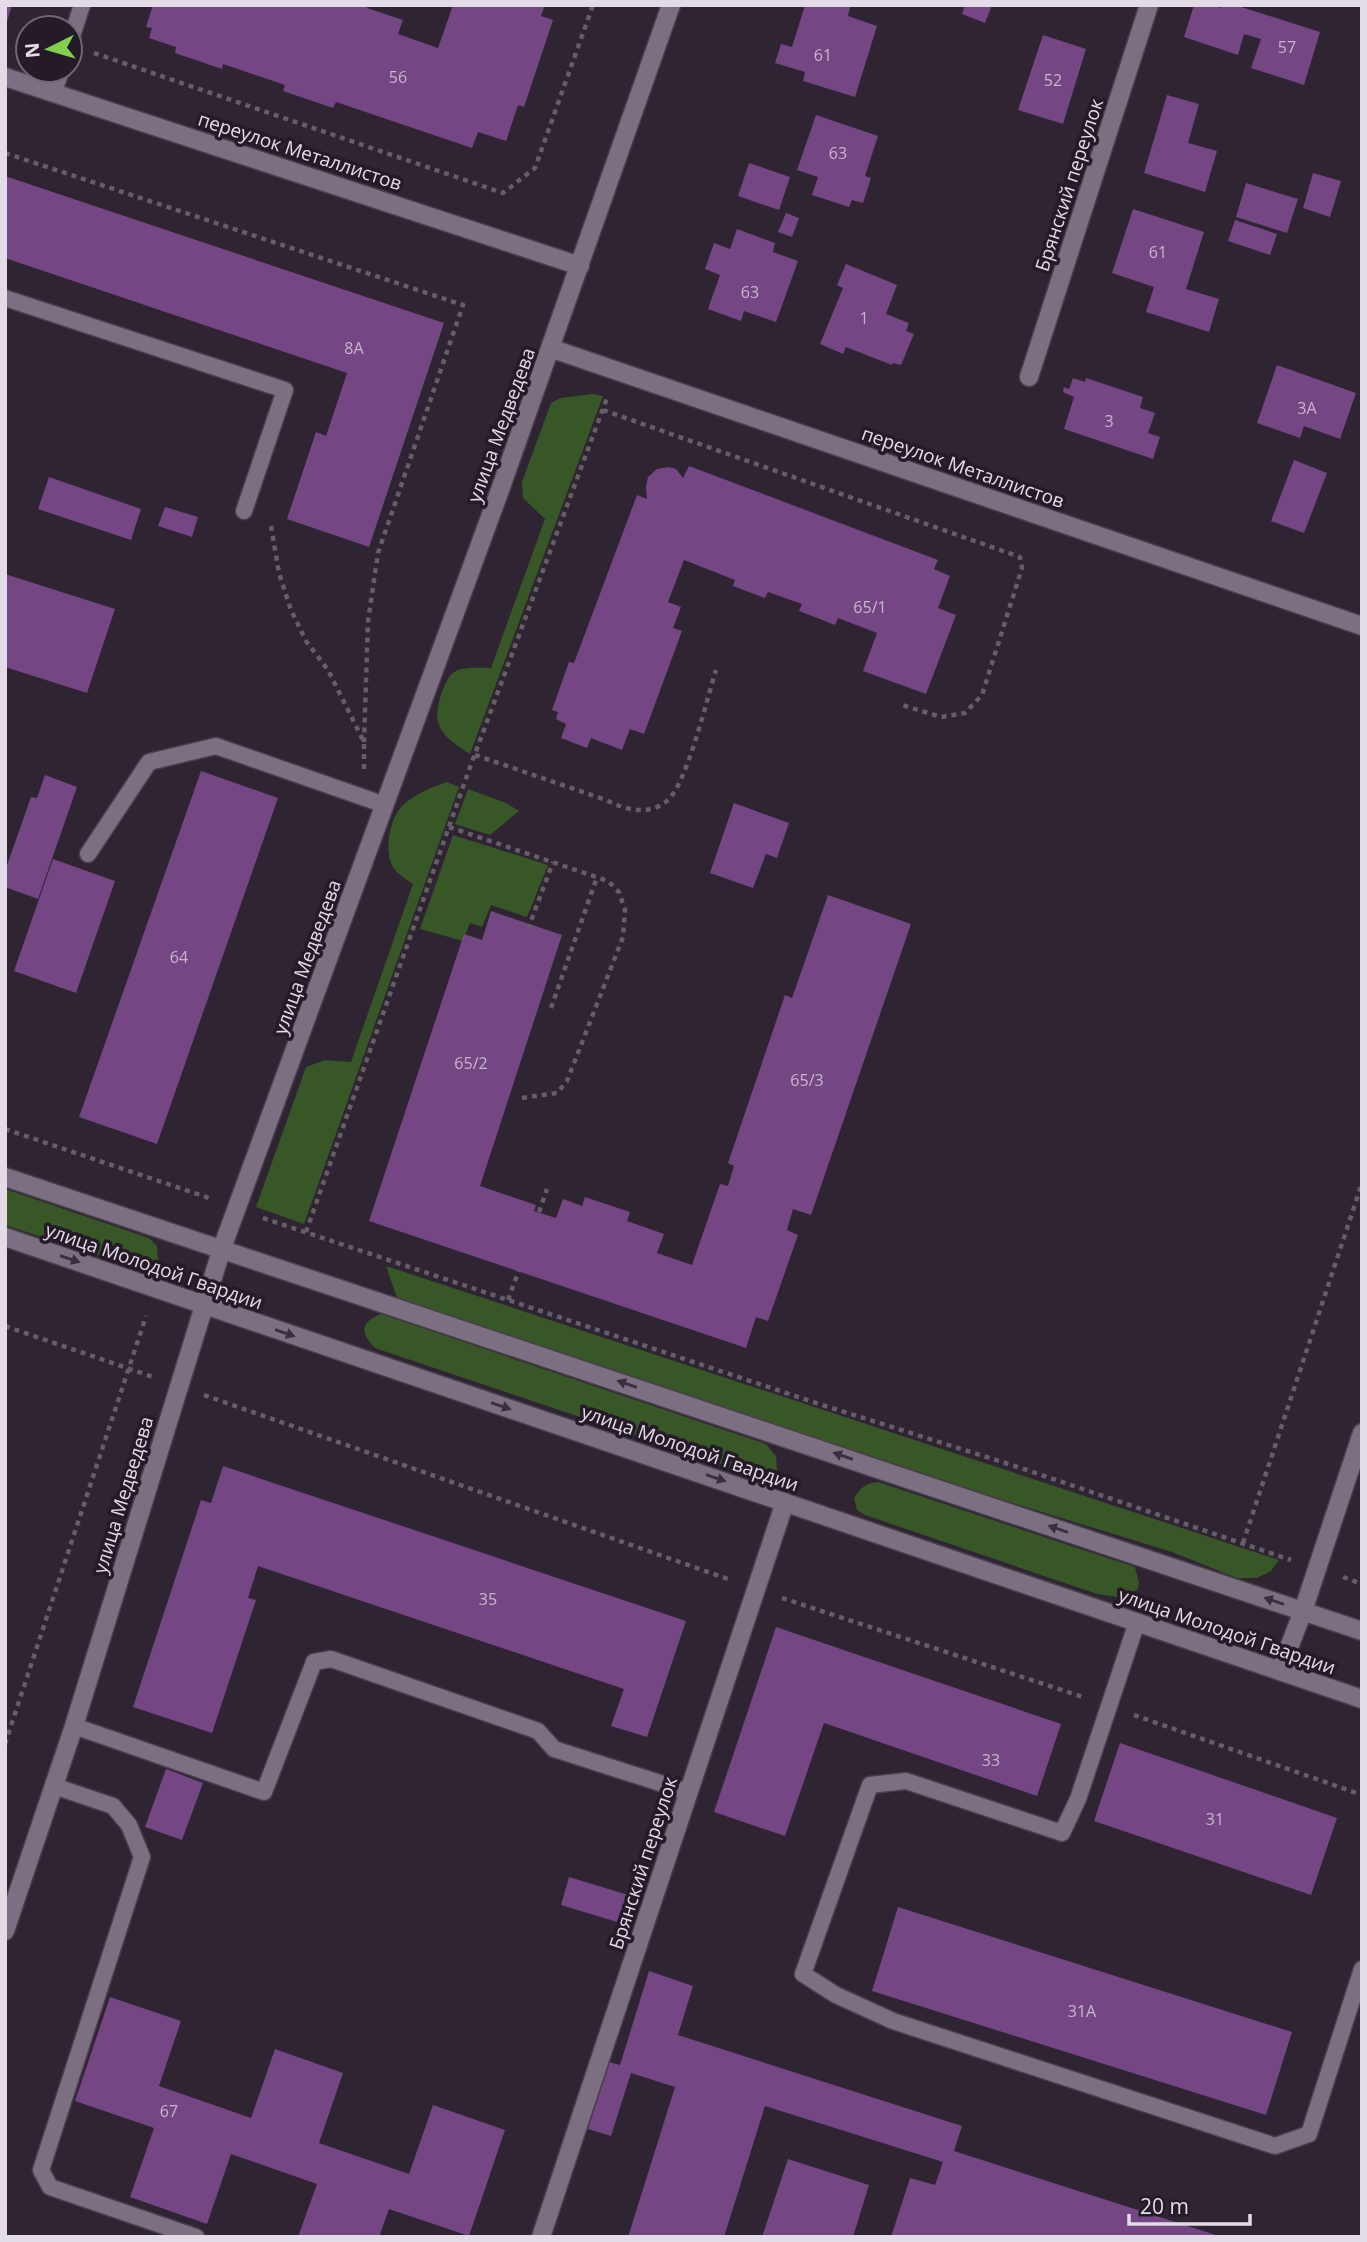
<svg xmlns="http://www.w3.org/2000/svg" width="1367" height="2242" viewBox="0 0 1367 2242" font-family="'Open Sans',sans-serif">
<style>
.green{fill:#385726}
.building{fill:#744684}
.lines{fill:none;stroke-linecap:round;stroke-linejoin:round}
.lane-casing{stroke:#473f4b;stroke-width:19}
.street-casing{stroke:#473f4b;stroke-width:21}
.path{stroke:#665d69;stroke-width:4.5;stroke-dasharray:5 5;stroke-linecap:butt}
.lane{stroke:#7c6f81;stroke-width:16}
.street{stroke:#7c6f81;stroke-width:18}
.oneway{fill:#3b2f3e}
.labels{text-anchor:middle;stroke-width:7;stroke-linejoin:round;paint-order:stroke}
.number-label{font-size:16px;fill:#c7b6ce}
.street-label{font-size:19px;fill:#e3dce6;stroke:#251a28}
</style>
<rect width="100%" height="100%" fill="#2e2432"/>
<path class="green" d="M 592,394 L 603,396 L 470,754 C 442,736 430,726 442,692 C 446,683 448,674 458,670 C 468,667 480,668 491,668 L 545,519 L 523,498 L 522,482 L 551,403 L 561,398 Z
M 447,782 L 459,787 L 304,1224 L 256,1207 L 306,1067 L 325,1060 L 351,1062 L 413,884 C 408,880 400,876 396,871 C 382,856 389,818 403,805 C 417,793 430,788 447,782 Z
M 468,789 L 506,803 L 519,811 L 490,835 L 455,824 Z
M 453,835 L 548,865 L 527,917 L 491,905 L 482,927 L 470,923 L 463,941 L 420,929 Z
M 5,1189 L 149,1238 L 157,1246 L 158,1260 L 154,1267 L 143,1270 L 5,1225 Z
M 386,1266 L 1279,1560 L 1271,1571 L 1257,1578 L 1237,1578 L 1172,1552 L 944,1482 L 397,1298 Z
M 381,1314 L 766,1444 L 776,1456 L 777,1470 L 771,1477 L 761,1478 L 375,1348 C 360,1333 360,1322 381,1314 Z
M 878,1482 L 1135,1567 L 1139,1583 L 1137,1590 L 1118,1597 L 1097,1594 L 865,1515 L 857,1510 L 854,1498 C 860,1488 866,1483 878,1482 Z"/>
<path class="building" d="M 5,5 L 12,5 L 6,25 L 5,25 Z
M 153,5 L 368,5 L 367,8 L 403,20 L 398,34 L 438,48 L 453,5 L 545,5 L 541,16 L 553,20 L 524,107 L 518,105 L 506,141 L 478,132 L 472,148 L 336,102 L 333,108 L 283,91 L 285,85 L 223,64 L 222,69 L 175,53 L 176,47 L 149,38 L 152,28 L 146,27 Z
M 805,5 L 844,5 L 850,7 L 848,16 L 877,26 L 855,97 L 803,81 L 805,72 L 775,63 L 781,44 L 792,47 Z
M 965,5 L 992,5 L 985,23 L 962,14 Z
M 1194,5 L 1213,5 L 1221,8 L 1222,5 L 1235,5 L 1320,32 L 1304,85 L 1251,68 L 1261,39 L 1244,34 L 1238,55 L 1184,37 Z
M 1043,35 L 1086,49 L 1063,124 L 1018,110 Z
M 1167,95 L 1199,104 L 1188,143 L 1217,151 L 1205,192 L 1144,173 Z
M 816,115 L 878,136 L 865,176 L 871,178 L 863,203 L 852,200 L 849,207 L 812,195 L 818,177 L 797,170 Z
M 749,163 L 790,177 L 779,210 L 738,196 Z
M 1313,173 L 1341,181 L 1330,217 L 1303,208 Z
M 5,176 L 444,323 L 369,547 L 287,519 L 316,432 L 326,436 L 347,373 L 5,258 Z
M 1246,183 L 1298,199 L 1287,233 L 1236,217 Z
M 1133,209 L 1204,232 L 1186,289 L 1219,299 L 1209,332 L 1146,312 L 1154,287 L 1112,273 Z
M 786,213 L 799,218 L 792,237 L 778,232 Z
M 1235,220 L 1277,234 L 1270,255 L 1228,241 Z
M 737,229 L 775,243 L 773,252 L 798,261 L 776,322 L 744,311 L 741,321 L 708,309 L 720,275 L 705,269 L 714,243 L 730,249 Z
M 846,264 L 897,285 L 886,314 L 909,323 L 906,331 L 914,334 L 901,365 L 893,363 L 892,365 L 846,347 L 843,354 L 820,344 L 843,288 L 837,285 Z
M 1277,365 L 1356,393 L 1340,439 L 1304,426 L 1300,438 L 1257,423 Z
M 1073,378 L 1085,382 L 1086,378 L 1143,397 L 1140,408 L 1155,413 L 1148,433 L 1160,437 L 1153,459 L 1064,429 L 1074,397 L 1063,392 L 1064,387 L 1069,389 Z
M 1294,460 L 1327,473 L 1304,533 L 1271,521 Z
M 689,466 L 938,560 L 934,569 L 950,576 L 938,608 L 956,615 L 926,694 L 863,671 L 877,633 L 838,618 L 835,625 L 799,611 L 802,604 L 768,592 L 765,598 L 733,586 L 735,580 L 684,560 L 668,602 L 681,607 L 673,628 L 682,631 L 644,734 L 630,729 L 622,750 L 591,738 L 587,748 L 561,738 L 566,724 L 556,719 L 558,712 L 552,710 L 569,662 L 574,663 L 637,495 L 647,499 L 646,487 L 648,477 L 657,469 L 669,467 L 676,469 L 683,478 Z
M 49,477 L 141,509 L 131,540 L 38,509 Z
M 165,507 L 198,517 L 192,537 L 158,526 Z
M 5,574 L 115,609 L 87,693 L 5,667 Z
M 201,771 L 278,798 L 157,1144 L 79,1117 Z
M 45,775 L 77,787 L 38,899 L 5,887 L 5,871 L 31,797 L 37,798 Z
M 734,803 L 789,823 L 777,858 L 766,854 L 753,888 L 710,873 Z
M 53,859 L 115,881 L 76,993 L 14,971 Z
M 828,895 L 911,924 L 811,1215 L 793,1209 L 787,1230 L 798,1235 L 768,1321 L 756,1317 L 746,1348 L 369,1221 L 464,934 L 482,940 L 491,911 L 562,935 L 480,1186 L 536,1205 L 534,1211 L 556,1218 L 563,1199 L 582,1206 L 585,1197 L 630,1212 L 627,1221 L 664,1234 L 657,1253 L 692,1265 L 720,1184 L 728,1186 L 734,1166 L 728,1163 L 785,995 L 792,998 Z
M 223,1466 L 686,1621 L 647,1737 L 611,1726 L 624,1689 L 258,1566 L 248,1598 L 256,1600 L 212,1733 L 133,1707 L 201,1500 L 211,1503 Z
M 776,1627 L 1061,1724 L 1037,1796 L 824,1723 L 785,1836 L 714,1812 Z
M 1120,1743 L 1337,1818 L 1311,1895 L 1094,1821 Z
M 166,1769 L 203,1783 L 182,1840 L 145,1827 Z
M 569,1877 L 635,1897 L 627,1925 L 561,1905 Z
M 898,1907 L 1292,2032 L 1266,2115 L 872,1991 Z
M 649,1971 L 693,1986 L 678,2035 L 962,2126 L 954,2151 L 1222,2237 L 891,2237 L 910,2178 L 935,2185 L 943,2162 L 765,2106 L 724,2237 L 628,2237 L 675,2087 L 631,2073 L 611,2136 L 588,2129 L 609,2062 L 620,2065 Z
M 110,1997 L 181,2021 L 159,2086 L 251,2118 L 275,2049 L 343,2073 L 319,2143 L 409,2174 L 433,2105 L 505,2130 L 469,2236 L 389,2209 L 379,2237 L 298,2237 L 317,2184 L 231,2154 L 207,2224 L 130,2197 L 154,2128 L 75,2101 Z
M 788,2159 L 869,2185 L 853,2237 L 762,2237 Z"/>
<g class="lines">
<g class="lane-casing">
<path id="lane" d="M 70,42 L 82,5
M 54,92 L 61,70
M 5,298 L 285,390 L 244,511
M 88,854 L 149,762 L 216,746 L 385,805
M 1137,1622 L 1078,1799 L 1062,1833 L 906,1781 L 870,1785 L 803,1974 L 836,1995 L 893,2021 L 1275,2146 L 1309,2134 L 1362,1969
M 74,1726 L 264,1792 L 314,1662 L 331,1659 L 538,1731 L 554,1749 L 688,1792
M 54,1786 L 113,1806 L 129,1825 L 142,1857 L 41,2170 L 50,2187 L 196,2237"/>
</g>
<g class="street-casing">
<path id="street" d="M 5,77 L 580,266
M 550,348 L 1362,626
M 1029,377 L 1149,5
M 5,1177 L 1362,1631
M 5,1237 L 1362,1699
M 1280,1671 L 1303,1611 L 1362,1433
M 5,1931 L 74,1726 L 222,1248 L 500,490 L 671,5
M 541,2237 L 785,1502"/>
</g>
<path class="path" d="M 94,53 L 503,193 L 535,168 L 593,5
M 5,153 L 463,305 L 378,553 L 368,621 L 364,742
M 603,410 L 1020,557 L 1022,568 L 982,695 L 965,713 L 941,717 L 899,704
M 271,526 L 279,573 L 291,610 L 306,641 L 328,670 L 364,742 L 364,770
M 475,755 L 606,800 C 626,810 648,816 667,801 C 687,784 707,698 716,670
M 449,827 L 608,881 L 619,892 L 625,910 L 623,937 L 567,1081 L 557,1093 L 521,1098
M 528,929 L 553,862
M 551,1008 L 597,877
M 5,1129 L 209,1198
M 539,1212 L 547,1189
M 263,1218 L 813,1402 L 1021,1468 L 1291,1560
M 306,1232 L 469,770 L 607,398
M 508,1300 L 519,1270
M 5,1326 L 153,1377
M 204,1395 L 728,1579
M 1243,1543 L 1362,1183
M 1343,1577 L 1362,1584
M 782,1598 L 1083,1697
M 1134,1715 L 1362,1795
M 5,1744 L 146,1316"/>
<use href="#lane" class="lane"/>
<use href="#street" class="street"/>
</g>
<defs><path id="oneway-solid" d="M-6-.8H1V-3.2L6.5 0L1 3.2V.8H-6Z" transform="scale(1.75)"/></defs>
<g class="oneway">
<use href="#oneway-solid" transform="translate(70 1259) rotate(19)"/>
<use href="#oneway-solid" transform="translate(285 1333) rotate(19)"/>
<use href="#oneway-solid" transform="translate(627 1384) rotate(-161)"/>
<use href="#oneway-solid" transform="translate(501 1406) rotate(19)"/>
<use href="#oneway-solid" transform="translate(843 1456) rotate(-161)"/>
<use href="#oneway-solid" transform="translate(716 1478) rotate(19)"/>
<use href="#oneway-solid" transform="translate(1058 1529) rotate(-161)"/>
<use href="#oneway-solid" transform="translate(1274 1601) rotate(-161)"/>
</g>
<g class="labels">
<g class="number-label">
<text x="1287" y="53">57</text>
<text x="823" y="61">61</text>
<text x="398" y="83">56</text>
<text x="1053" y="86">52</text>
<text x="838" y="159">63</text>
<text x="1158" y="258">61</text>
<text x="750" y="298">63</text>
<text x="864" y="324">1</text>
<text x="354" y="354">8А</text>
<text x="1307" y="414">3А</text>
<text x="1109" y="427">3</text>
<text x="870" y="613">65/1</text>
<text x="179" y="963">64</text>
<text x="471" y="1069">65/2</text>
<text x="807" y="1086">65/3</text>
<text x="488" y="1605">35</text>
<text x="991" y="1766">33</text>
<text x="1215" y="1825">31</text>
<text x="1082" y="2017">31А</text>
<text x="169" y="2117">67</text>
</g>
<g class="street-label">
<text transform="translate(300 151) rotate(18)" y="7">переулок Металлистов</text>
<text transform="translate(1069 185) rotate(-72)" y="7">Брянский переулок</text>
<text transform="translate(501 425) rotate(-70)" y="7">улица Медведева</text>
<text transform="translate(963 467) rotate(19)" y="7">переулок Металлистов</text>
<text transform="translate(307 957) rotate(-70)" y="7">улица Медведева</text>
<text transform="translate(154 1266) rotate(19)" y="7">улица Молодой Гвардии</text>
<text transform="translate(690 1448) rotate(19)" y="7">улица Молодой Гвардии</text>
<text transform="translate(123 1495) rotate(-73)" y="7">улица Медведева</text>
<text transform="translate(1227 1631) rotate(19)" y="7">улица Молодой Гвардии</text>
<text transform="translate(643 1863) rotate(-72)" y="7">Брянский переулок</text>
</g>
</g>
<rect width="1367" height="2242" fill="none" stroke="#e3dce6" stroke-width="14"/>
<g transform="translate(49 49) rotate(265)"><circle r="33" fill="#251a28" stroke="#716874" stroke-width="2"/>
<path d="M0-5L12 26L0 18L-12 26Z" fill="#81d050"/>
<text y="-10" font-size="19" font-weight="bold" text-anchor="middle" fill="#e3dce6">N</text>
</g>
<path d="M1129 2214v10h121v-10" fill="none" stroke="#e3dce6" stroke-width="3.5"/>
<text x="1140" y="2214" font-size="21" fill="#e3dce6" stroke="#251a28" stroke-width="5" paint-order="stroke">20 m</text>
</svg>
